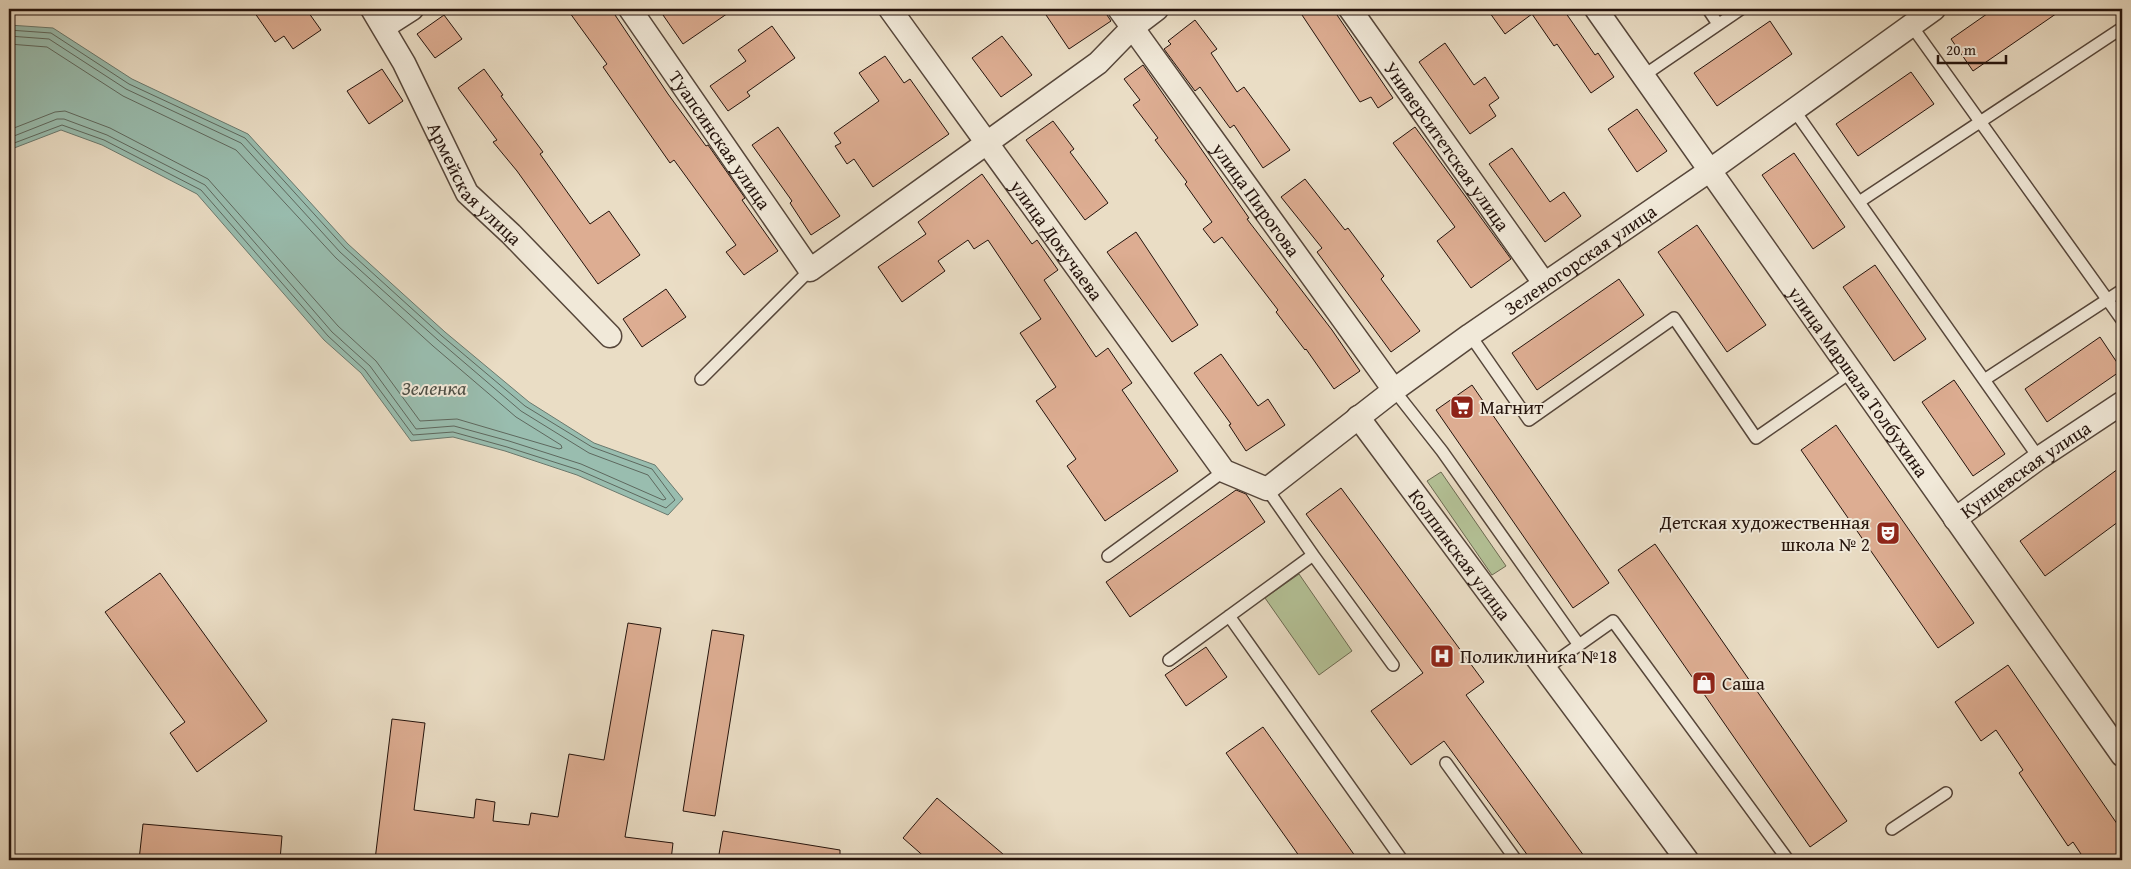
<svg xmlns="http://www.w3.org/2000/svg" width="2131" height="869" viewBox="0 0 2131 869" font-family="'Gentium Book Plus',serif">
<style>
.green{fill:#b4c297;stroke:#6c6a52}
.water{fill:#99bdaf;stroke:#6a796e}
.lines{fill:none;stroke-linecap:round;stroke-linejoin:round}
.shore{stroke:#5e685e;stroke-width:1}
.building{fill:#ddad92;stroke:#24130c}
.lane-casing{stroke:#56463a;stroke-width:14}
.street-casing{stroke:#56463a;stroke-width:25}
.lane{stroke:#f1e9d9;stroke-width:11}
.street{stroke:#f1e9d9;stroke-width:22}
.labels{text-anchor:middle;stroke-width:4;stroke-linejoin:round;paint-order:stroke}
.street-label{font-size:19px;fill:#24130c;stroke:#f1e9d9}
.poi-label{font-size:19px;fill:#24130c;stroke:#f1e9d9;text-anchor:start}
.water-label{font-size:20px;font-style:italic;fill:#4d4e45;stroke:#f1e9d9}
</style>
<rect width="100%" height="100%" fill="#eaddc5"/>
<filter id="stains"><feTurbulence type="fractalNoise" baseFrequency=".004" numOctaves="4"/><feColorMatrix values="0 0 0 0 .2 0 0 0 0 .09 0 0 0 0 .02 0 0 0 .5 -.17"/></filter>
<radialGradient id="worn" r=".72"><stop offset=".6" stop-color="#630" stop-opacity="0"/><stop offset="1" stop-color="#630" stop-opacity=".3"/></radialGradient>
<path class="green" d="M 1441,472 L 1506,566 L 1492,575 L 1427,481 Z
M 1299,574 L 1352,651 L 1319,675 L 1265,598 Z"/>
<path class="water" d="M 9,25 L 53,28 L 132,79 L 248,134 L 348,244 L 445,332 L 529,402 L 594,443 L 655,465 L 683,499 L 668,515 L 577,475 L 505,451 L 453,437 L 411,441 L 361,373 L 324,340 L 197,194 L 102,145 L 61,130 L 9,150 Z"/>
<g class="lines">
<path class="shore" d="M 9,30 L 51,33 L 129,84 L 245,138 L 345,248 L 442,336 L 525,406 L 592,447 L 652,469 L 675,500 L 666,508 L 579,470 L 507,447 L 453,432 L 413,435 L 365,370 L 328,336 L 201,190 L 104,140 L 62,125 L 9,145
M 9,36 L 49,39 L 126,89 L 241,143 L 340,252 L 438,340 L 521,411 L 589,453 L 648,475 L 666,499 L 663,500 L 581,464 L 509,441 L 454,426 L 416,429 L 370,366 L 332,332 L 205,185 L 107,135 L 64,119 L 57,119 L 9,138
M 9,44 L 47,47 L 123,96 L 236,150 L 336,258 L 433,346 L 516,417 L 561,445 L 562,448 L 559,449 L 457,419 L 420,421 L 376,361 L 338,326 L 208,179 L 110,128 L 65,111 L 55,112 L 9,130"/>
</g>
<path class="building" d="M 252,9 L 306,9 L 321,30 L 293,49 L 284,36 L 275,42 Z
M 567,9 L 611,9 L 668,94 L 706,146 L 708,145 L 745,198 L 742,200 L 778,251 L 744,275 L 726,252 L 736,245 L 674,160 L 670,163 L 603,67 L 607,64 Z
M 672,9 L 734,9 L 683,44 L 663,15 Z
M 1042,9 L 1103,9 L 1111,21 L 1069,49 Z
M 1298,9 L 1333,9 L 1393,98 L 1378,108 L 1371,97 L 1360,102 Z
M 1487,9 L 1563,9 L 1595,55 L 1598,53 L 1614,77 L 1591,93 L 1557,44 L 1554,46 L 1532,14 L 1505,34 Z
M 1994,9 L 2063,9 L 1973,71 L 1951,39 Z
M 444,15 L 462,39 L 435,58 L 417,34 Z
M 1195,20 L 1217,49 L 1211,53 L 1237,92 L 1244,87 L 1290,150 L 1263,168 L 1234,125 L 1230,128 L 1200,87 L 1195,91 L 1164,49 L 1171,44 L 1168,41 Z
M 1770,21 L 1792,54 L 1717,106 L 1694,73 Z
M 772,26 L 795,58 L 747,92 L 750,96 L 728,111 L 710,86 L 746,61 L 738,50 Z
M 1002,36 L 1032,75 L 1001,97 L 972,58 Z
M 1445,43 L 1474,85 L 1485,77 L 1499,98 L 1489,105 L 1496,116 L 1470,134 L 1419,62 Z
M 885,56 L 904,83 L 910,79 L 949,134 L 873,187 L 854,159 L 847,164 L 835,146 L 841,143 L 834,133 L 879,101 L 859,73 Z
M 1143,65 L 1249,218 L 1247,219 L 1332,330 L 1360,371 L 1334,389 L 1306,349 L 1305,350 L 1276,312 L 1278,310 L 1222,237 L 1214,243 L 1203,229 L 1212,222 L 1185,184 L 1187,182 L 1155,140 L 1158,138 L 1133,105 L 1140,100 L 1124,79 Z
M 382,69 L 403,101 L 369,124 L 347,91 Z
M 484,69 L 503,95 L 501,96 L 543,152 L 540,154 L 590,224 L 609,211 L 640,255 L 598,284 L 517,171 L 493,142 L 497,140 L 458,88 Z
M 1911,72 L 1934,104 L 1858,156 L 1836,124 Z
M 1637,109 L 1667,151 L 1637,172 L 1608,129 Z
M 1053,121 L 1074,149 L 1070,152 L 1108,203 L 1085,220 L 1026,140 Z
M 778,127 L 840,216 L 811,235 L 790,203 L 792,201 L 752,145 Z
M 1415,127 L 1511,259 L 1471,288 L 1437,241 L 1455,227 L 1393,143 Z
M 1512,148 L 1550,202 L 1564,192 L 1581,216 L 1545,242 L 1489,164 Z
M 1794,153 L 1845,227 L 1813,249 L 1762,175 Z
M 982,174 L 1032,244 L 1037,240 L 1058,270 L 1044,280 L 1096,357 L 1108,348 L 1132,383 L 1122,390 L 1178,471 L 1105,521 L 1067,466 L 1076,459 L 1036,401 L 1056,387 L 1020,333 L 1041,319 L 988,240 L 974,249 L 968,240 L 938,261 L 945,271 L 902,302 L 878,267 L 926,234 L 918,222 Z
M 1305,179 L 1345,230 L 1348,228 L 1384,276 L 1381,279 L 1420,331 L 1391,352 L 1317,252 L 1322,248 L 1281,197 Z
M 1697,225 L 1766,325 L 1727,352 L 1658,252 Z
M 1136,232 L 1198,325 L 1172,342 L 1107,252 Z
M 1875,265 L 1926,339 L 1894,361 L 1843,287 Z
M 1619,279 L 1644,315 L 1537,390 L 1512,353 Z
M 666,289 L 686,317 L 642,347 L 623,319 Z
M 2100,337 L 2122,370 L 2047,422 L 2025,389 Z
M 1221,354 L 1258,406 L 1268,399 L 1285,425 L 1246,451 L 1229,425 L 1231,424 L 1194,373 Z
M 1954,380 L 2005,454 L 1973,476 L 1922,402 Z
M 1472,385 L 1609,583 L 1573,608 L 1436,410 Z
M 1836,425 L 1974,623 L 1938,648 L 1801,450 Z
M 2122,466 L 2122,519 L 2045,576 L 2020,541 Z
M 1341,488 L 1484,682 L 1466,695 L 1587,860 L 1531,860 L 1444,741 L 1411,765 L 1371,711 L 1423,673 L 1306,514 Z
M 1236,490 L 1246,494 L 1265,522 L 1130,617 L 1106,582 Z
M 1655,544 L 1847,821 L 1810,847 L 1618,570 Z
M 160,573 L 267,721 L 197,772 L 170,733 L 185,722 L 105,612 Z
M 628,623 L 661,628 L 625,837 L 673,843 L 671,860 L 375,860 L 392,719 L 425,723 L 414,810 L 474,818 L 476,799 L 495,802 L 493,821 L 529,825 L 531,813 L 558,817 L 569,754 L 604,760 Z
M 712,630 L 744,635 L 715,816 L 683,811 Z
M 1206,647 L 1227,677 L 1186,706 L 1165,675 Z
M 2008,665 L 2122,831 L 2122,860 L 2085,860 L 2073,842 L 2068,846 L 2019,773 L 2023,770 L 1996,730 L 1981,741 L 1955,702 Z
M 1263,727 L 1358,860 L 1302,860 L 1226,753 Z
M 937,798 L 1010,860 L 928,860 L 903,838 Z
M 143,824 L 282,836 L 280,860 L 139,860 Z
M 723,831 L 840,850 L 840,860 L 718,860 Z"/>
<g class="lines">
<g class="lane-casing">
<path id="lane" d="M 1708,9 L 1718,24
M 1911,25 L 2122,320
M 1643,76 L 1741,9
M 1794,110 L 2039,458
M 1859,202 L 2122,28
M 1470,335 L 1529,420 L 1674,318 L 1756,438 L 1851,372
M 701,379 L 810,270
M 1984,380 L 2122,290
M 1394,390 L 1442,451 L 1579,645 L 1545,669
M 1313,555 L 1393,665
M 1108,556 L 1224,471
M 1229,616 L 1402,860
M 1579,645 L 1613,621 L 1788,860
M 1169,660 L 1313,555 L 1267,489
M 1446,763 L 1516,860
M 1892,829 L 1946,793"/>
</g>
<g class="street-casing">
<g id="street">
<path id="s1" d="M 372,9 L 404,63 L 467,193 L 511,234 L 610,336"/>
<path id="s2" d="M 630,9 L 810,270 L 1098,63 L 1132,28 L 1157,9"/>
<path id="s3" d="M 890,9 L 1224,471 L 1267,489 L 1394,390 L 1470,335 L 1709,171 L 1934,9"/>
<path id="s4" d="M 1119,9 L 1394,390"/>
<path id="s5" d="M 1350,9 L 1544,283"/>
<path id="s6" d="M 1596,9 L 2122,755"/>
<path d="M 384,27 L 412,9"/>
<path id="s7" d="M 1358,417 L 1687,860"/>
<path id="s8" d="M 1955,519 L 2039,458 L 2122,403"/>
</g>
</g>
<use href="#lane" class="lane"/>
<use href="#street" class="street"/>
</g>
<defs>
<g id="supermarket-square" transform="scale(1.25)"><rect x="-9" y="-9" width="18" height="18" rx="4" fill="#8f2418" stroke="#f1e9d9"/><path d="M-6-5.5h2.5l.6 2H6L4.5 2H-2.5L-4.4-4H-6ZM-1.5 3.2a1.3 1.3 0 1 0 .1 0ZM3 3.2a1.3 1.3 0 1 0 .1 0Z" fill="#fff"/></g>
<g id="theatre-square" transform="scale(1.25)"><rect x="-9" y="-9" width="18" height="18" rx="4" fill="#8f2418" stroke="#f1e9d9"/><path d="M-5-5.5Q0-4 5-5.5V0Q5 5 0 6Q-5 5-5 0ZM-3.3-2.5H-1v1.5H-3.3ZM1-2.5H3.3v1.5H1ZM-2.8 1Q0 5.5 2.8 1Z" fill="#fff"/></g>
<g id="hospital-square" transform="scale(1.25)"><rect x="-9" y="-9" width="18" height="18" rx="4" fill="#8f2418" stroke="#f1e9d9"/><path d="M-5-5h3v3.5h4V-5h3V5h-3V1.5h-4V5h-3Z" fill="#fff"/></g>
<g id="shop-square" transform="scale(1.25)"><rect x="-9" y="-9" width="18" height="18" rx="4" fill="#8f2418" stroke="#f1e9d9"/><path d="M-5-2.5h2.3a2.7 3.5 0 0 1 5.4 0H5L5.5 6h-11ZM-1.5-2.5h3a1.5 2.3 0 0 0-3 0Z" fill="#fff"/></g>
</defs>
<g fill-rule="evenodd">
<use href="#supermarket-square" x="1462" y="407"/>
<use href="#theatre-square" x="1888" y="533"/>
<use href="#hospital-square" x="1442" y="656"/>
<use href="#shop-square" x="1704" y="683"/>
</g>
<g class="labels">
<g class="street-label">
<text dy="7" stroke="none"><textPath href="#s2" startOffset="159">Туапсинская улица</textPath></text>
<text dy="7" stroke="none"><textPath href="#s5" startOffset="168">Университетская улица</textPath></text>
<text dy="7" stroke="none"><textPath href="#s1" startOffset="204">Армейская улица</textPath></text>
<text dy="7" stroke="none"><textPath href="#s4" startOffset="235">улица Пирогова</textPath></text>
<text dy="7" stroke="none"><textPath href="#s3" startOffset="285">улица Докучаева</textPath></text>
<text dy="7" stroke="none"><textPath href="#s3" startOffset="1005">Зеленогорская улица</textPath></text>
<text dy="7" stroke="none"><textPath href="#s6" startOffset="456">улица Маршала Толбухина</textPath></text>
<text dy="7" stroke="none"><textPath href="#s8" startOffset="86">Кунцевская улица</textPath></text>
<text dy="7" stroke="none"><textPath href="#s7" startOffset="171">Колпинская улица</textPath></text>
</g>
<g class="poi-label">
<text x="1480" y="414">Магнит</text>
<text x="1870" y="529" text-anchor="end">Детская художественная<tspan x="1870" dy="22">школа № 2</tspan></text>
<text x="1460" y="663">Поликлиника №18</text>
<text x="1722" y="690">Саша</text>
</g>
<g class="water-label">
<text x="434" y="395">Зеленка</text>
</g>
</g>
<rect width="2131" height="869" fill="none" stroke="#eaddc5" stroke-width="30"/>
<rect x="10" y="10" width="2111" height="849" fill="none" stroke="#24130c" stroke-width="2.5"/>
<rect x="15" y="15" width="2101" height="839" fill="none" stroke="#24130c"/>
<path d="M1938 55v8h68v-8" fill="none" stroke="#24130c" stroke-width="2.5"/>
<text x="1946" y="55" font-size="15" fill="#24130c" stroke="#f1e9d9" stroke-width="4" paint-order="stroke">20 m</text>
<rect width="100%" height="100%" filter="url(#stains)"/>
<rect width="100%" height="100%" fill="url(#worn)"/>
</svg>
